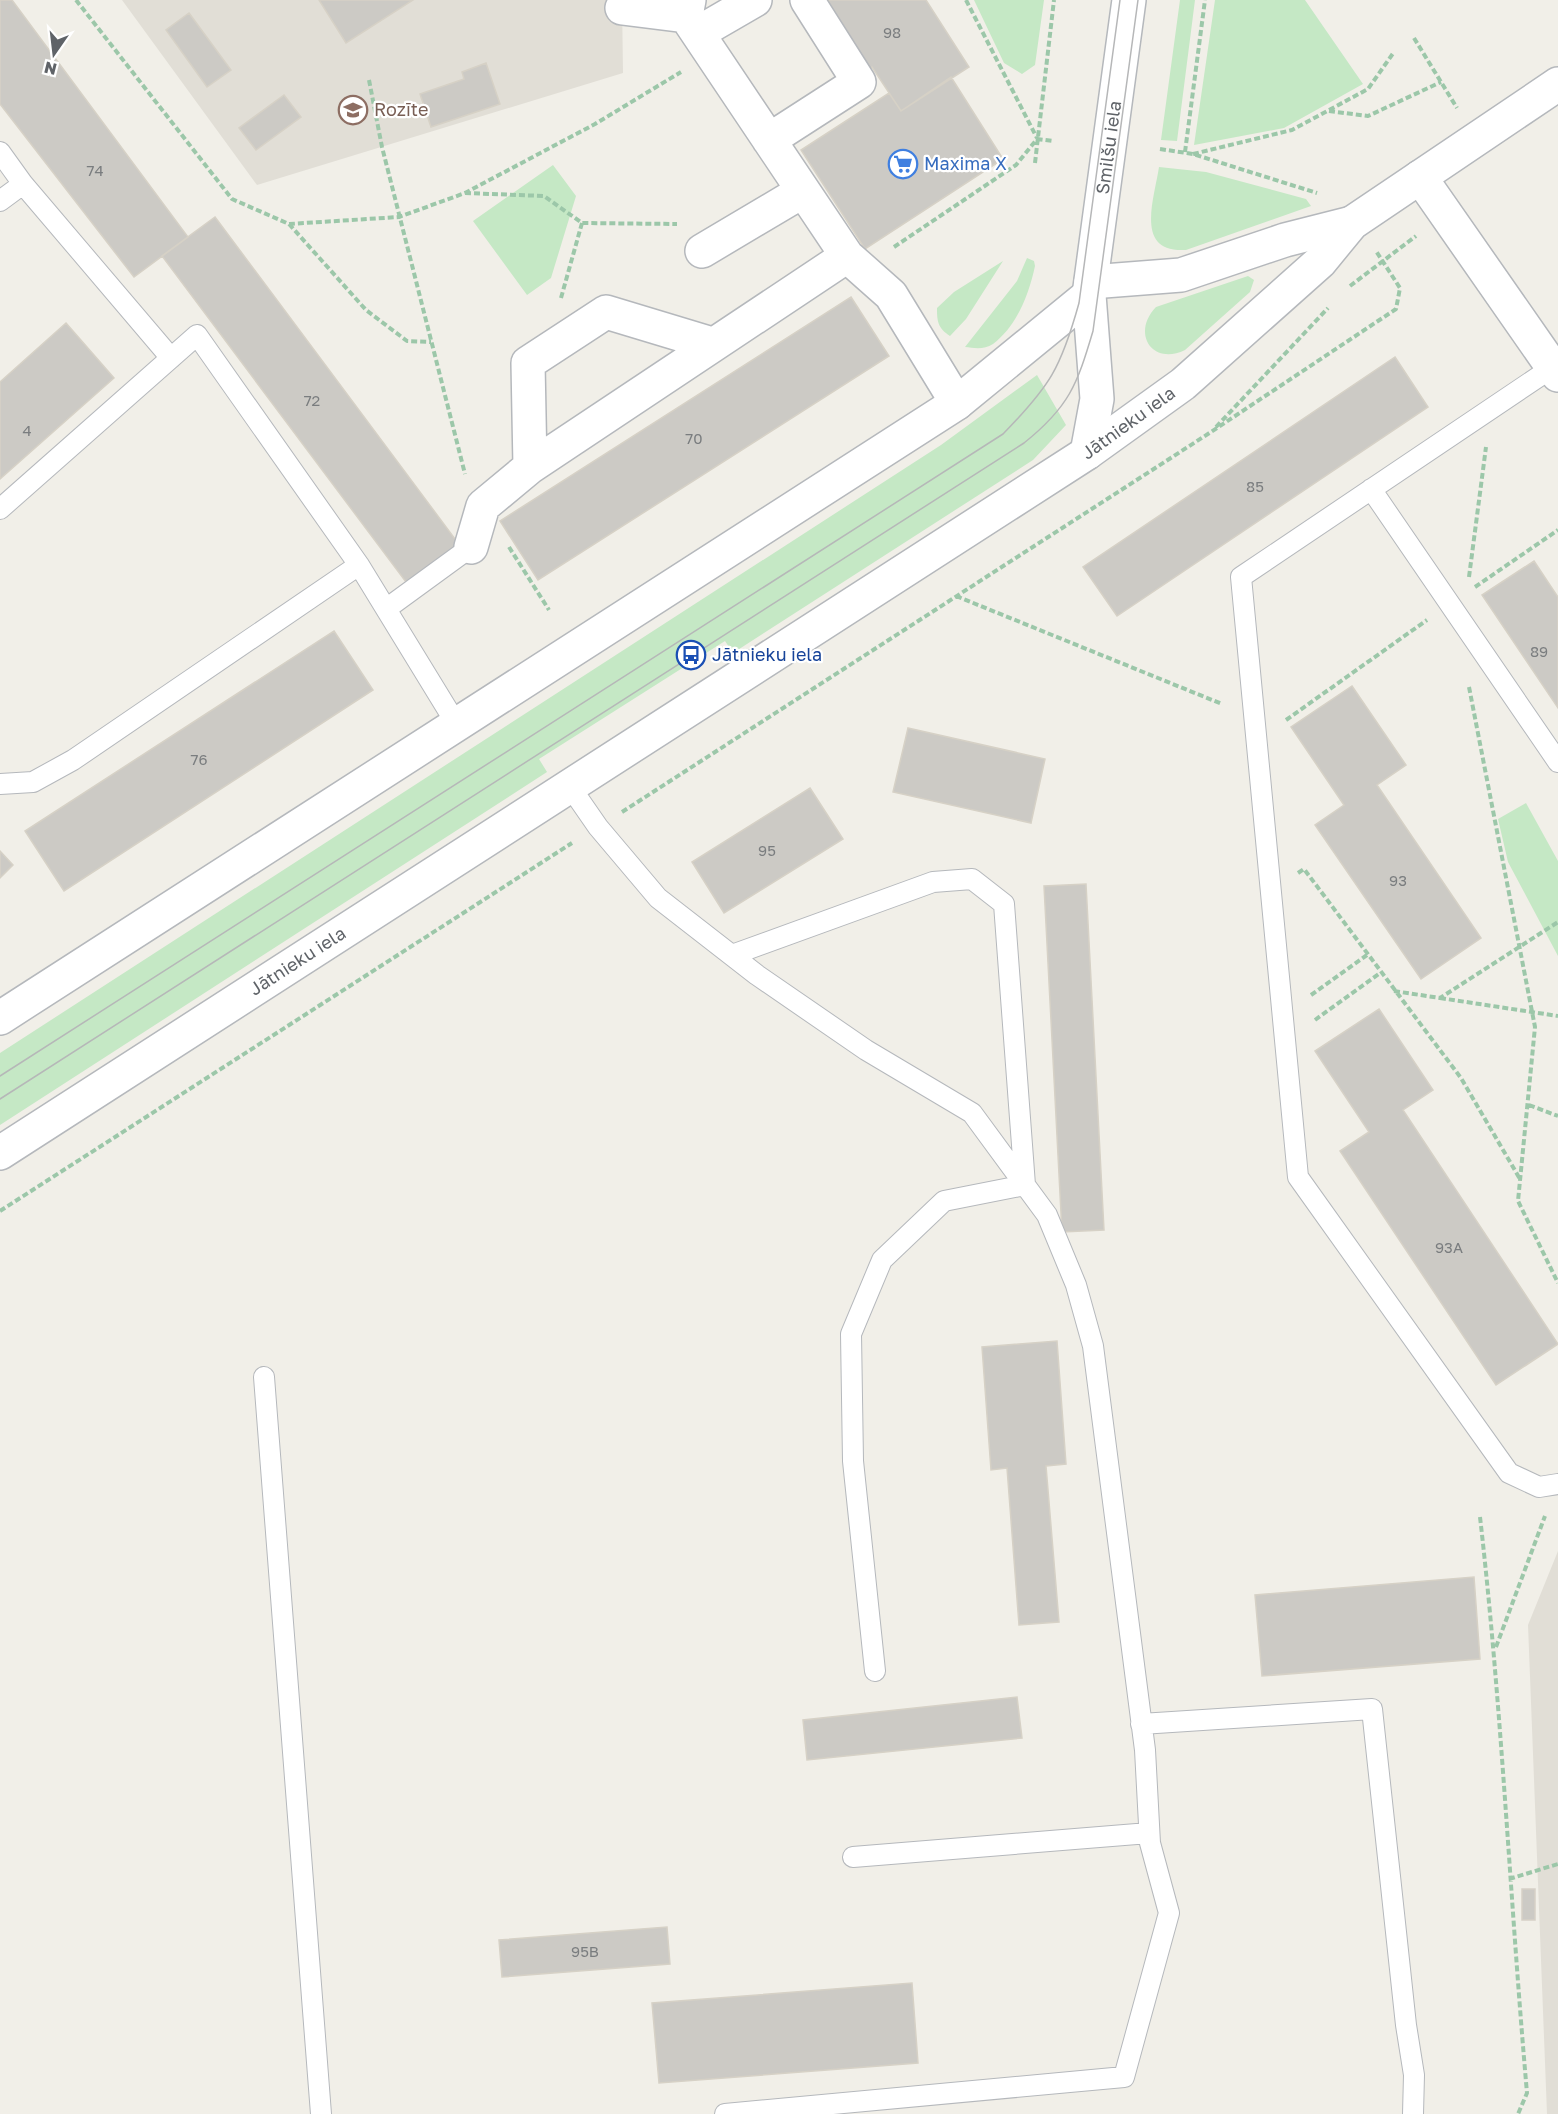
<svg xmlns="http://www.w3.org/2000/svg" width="1558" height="2114" viewBox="0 0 1558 2114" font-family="'Golos Text',sans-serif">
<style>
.education{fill:#e1ded6}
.green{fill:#c5e8c5}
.building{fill:#cccac5;stroke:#d6d1c6;stroke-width:1.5}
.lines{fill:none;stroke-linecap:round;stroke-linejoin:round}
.service-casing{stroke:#b5b8bc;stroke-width:22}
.minor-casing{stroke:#b5b8bc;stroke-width:36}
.tertiary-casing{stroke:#b5b8bc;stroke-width:36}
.path{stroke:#9cc7a9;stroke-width:4;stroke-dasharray:6 3;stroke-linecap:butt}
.service{stroke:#fff;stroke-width:20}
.minor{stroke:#fff;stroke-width:33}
.tertiary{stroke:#fff;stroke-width:33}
.tram{stroke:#b6b7b8;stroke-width:1.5}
.labels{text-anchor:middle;stroke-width:4.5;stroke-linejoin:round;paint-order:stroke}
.number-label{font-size:15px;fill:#7a7d7f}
.education-label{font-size:18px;fill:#785e54;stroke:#fff;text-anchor:start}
.street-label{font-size:18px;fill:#5f6368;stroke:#fff}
.shop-label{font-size:18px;fill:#366cbe;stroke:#fff;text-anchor:start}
.transit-label{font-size:18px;fill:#164399;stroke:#fff;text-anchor:start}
</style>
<rect width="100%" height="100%" fill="#f1efe8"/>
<path class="education" d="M 122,0 L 622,0 L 623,73 L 257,185 Z
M 1558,1551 L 1558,2114 L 1547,2114 L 1528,1625 Z"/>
<path class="green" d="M 974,0 L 1044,0 L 1035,65 L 1022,74 L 1004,63 Z
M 1180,0 L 1195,0 L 1177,141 L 1161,140 Z
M 1215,0 L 1305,0 L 1363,84 L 1284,128 L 1194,145 Z
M 553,165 L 576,196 L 551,278 L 527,295 L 473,221 Z
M 1159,167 L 1206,172 L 1306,199 L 1311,206 L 1186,250 C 1134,253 1154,200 1159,167 Z
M 1027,258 L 1034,261 L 1035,266 C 1029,294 1017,326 993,344 C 984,350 974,348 965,347 L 1017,281 Z
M 1003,261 L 966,319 L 950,336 C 938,328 937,322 937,308 L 954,292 Z
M 1248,276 L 1254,280 L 1250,292 L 1185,350 C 1152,366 1131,333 1156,307 Z
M 1037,375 L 1066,425 L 1033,460 L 733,653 L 725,641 L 539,759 L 547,772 L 0,1125 L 0,1053 L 941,445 Z
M 1526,803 L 1558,861 L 1558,956 L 1508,862 L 1498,819 Z"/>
<path class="building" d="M 0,0 L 12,0 L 188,237 L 134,277 L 0,104 Z
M 319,0 L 413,0 L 346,43 Z
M 815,0 L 926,0 L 969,67 L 901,111 L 872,67 L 863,73 Z
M 189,13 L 231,70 L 207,87 L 166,30 Z
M 486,63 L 500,104 L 431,127 L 420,94 L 464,79 L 462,72 Z
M 951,77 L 1003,159 L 865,249 L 801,150 L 889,93 L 901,111 Z
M 284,95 L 301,117 L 256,150 L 239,128 Z
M 215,217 L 461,547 L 409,586 L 162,256 Z
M 851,297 L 889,356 L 538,580 L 500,521 Z
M 66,323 L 114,378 L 0,479 L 0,382 Z
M 1395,357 L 1428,407 L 1117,616 L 1083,567 Z
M 1534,561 L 1558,597 L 1558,708 L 1482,595 Z
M 334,631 L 373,690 L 64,891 L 25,831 Z
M 1352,686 L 1406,765 L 1377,785 L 1481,938 L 1421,979 L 1315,825 L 1344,805 L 1291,727 Z
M 908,728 L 1045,759 L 1031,823 L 893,792 Z
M 810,788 L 843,839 L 724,913 L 692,862 Z
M 0,851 L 13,865 L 0,878 Z
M 1086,884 L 1104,1230 L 1062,1232 L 1044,886 Z
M 1379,1009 L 1433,1090 L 1403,1110 L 1558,1344 L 1496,1385 L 1340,1151 L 1369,1132 L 1315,1051 Z
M 1057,1341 L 1066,1464 L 1046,1466 L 1059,1622 L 1019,1625 L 1007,1468 L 991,1470 L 982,1347 Z
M 1474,1577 L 1480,1659 L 1262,1676 L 1255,1595 Z
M 1017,1697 L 1022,1738 L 807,1760 L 803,1720 Z
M 1522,1889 L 1535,1889 L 1535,1920 L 1522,1920 Z
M 667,1927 L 670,1964 L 502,1977 L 499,1940 Z
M 912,1983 L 918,2063 L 659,2083 L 652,2003 Z"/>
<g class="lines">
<g class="service-casing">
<path id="service" d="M 0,152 L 23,184 L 171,358
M 0,201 L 23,184
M 1553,367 L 1241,577 L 1298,1177 L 1509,1473 L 1539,1487 L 1558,1484
M 1371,489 L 1558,762
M 0,509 L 197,335 L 359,565 L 457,725
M 386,609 L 471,547
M 0,784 L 33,782 L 73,760 L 359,565
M 571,788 L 598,827 L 658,898 L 757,975 L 866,1050 L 972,1113 L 1047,1215 L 1076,1285 L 1093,1346 L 1145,1750 L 1150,1843 L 1169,1913 L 1124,2077 L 725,2114
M 732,955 L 933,882 L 972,879 L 1004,904 L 1025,1185 L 944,1201 L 882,1260 L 851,1334 L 853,1461 L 875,1671
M 264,1377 L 321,2114
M 1141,1724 L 1372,1709 L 1406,2025 L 1414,2075 L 1413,2114
M 853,1857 L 1149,1833"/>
</g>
<g class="minor-casing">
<path id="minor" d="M 689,0 L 686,16 L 847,256 L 891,295 L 957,403
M 622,8 L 686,16
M 698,33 L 755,0
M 769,140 L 859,82 L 807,0
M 1420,177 L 1558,375
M 702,251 L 803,191
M 530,467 L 528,363 L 606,312 L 712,344
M 471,547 L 483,506 L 530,467 L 847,256"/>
</g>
<g class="tertiary-casing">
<g id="tertiary">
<path d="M 1091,282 L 1181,275 L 1285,240 L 1352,223"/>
<path id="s1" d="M 1087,453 L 1097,399 L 1089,295 L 1129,0"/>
<path d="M 0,1018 L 957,403 L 1089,295"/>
<path id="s2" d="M 0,1153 L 1087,453 L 1183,384 L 1320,262 L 1352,223 L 1558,84"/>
</g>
</g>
<path class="path" d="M 76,0 L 232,199 L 289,224 L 399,217 L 465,193 L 595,124 L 681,72
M 966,0 L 1037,138
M 1414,38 L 1457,108
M 369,80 L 382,147 L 465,474
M 1329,111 L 1368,116 L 1441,82
M 1160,149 L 1193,154 L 1317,193
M 1185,152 L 1205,0
M 1193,154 L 1292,130 L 1368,89 L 1394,52
M 1035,163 L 1054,0
M 465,193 L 544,196 L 582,223 L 677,224
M 289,224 L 366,310 L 407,341 L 431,342
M 894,247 L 1016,165 L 1037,139 L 1053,141
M 1350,286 L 1416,236
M 561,298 L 582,223
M 1216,427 L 1328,308
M 509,547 L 549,610
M 1469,577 L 1486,447
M 1475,587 L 1558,530
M 956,596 L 1222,704
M 1469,687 L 1535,1027 L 1518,1201 L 1558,1283
M 1286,720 L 1427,620
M 622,812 L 1211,432 L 1396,309 L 1400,288 L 1376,251
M 1298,873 L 1304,869 L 1461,1078 L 1520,1179
M 1394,991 L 1440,998 L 1558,922
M 1311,995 L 1367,955
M 1440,998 L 1558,1016
M 1315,1020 L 1380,973
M 1529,1105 L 1558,1116
M 0,1211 L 572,843
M 1480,1517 C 1502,1708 1510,1901 1527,2093 L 1518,2114
M 1496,1647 L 1545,1516
M 1509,1879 L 1558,1864"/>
<use href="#service" class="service"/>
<use href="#minor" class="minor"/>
<use href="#tertiary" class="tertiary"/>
<path class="tram" d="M 0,1076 L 1003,434 C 1050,386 1061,368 1079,303 L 1120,0
M 0,1099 L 1024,443 C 1069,407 1077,385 1093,331 L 1138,0"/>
</g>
<defs>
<g id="school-ring" transform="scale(1.5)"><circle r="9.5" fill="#fff" stroke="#8d6e63" stroke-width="1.5"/><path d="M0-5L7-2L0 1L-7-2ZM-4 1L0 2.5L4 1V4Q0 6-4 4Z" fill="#8d6e63"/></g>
<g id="supermarket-ring" transform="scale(1.5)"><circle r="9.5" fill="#fff" stroke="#3f7fe0" stroke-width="1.5"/><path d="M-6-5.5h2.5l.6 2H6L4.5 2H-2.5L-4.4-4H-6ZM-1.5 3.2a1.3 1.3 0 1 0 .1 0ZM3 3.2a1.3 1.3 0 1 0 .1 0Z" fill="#3f7fe0"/></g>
<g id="bus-ring" transform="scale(1.5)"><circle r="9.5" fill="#fff" stroke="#1a4fb4" stroke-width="1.5"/><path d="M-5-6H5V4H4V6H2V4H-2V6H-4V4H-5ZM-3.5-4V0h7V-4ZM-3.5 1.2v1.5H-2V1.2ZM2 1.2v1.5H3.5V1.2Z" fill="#1a4fb4"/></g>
</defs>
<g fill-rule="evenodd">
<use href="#school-ring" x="353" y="110"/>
<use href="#supermarket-ring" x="903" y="164"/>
<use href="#bus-ring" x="691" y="655"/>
</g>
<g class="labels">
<g class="number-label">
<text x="892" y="38">98</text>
<text x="95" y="176">74</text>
<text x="312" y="406">72</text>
<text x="27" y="436">4</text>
<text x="694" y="444">70</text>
<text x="1255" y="492">85</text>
<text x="1539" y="657">89</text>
<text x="199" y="765">76</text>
<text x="767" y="856">95</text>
<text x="1398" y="886">93</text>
<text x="1449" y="1253">93A</text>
<text x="585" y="1957">95B</text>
</g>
<g class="education-label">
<text x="374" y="116">Rozīte</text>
</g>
<g class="street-label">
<text dy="6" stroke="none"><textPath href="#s1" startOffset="308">Smilšu iela</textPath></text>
<text dy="6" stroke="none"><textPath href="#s2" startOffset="1344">Jātnieku iela</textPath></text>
<text dy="6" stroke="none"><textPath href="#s2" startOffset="354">Jātnieku iela</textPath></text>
</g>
<g class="shop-label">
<text x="924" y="170">Maxima X</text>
</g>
<g class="transit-label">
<text x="712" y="661">Jātnieku iela</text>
</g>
</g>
<g transform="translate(54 54) rotate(194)" stroke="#ffffff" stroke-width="4.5" paint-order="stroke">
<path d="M0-4.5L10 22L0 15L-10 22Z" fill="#5f6368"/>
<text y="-9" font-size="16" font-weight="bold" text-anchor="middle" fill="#5f6368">N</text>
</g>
</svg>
